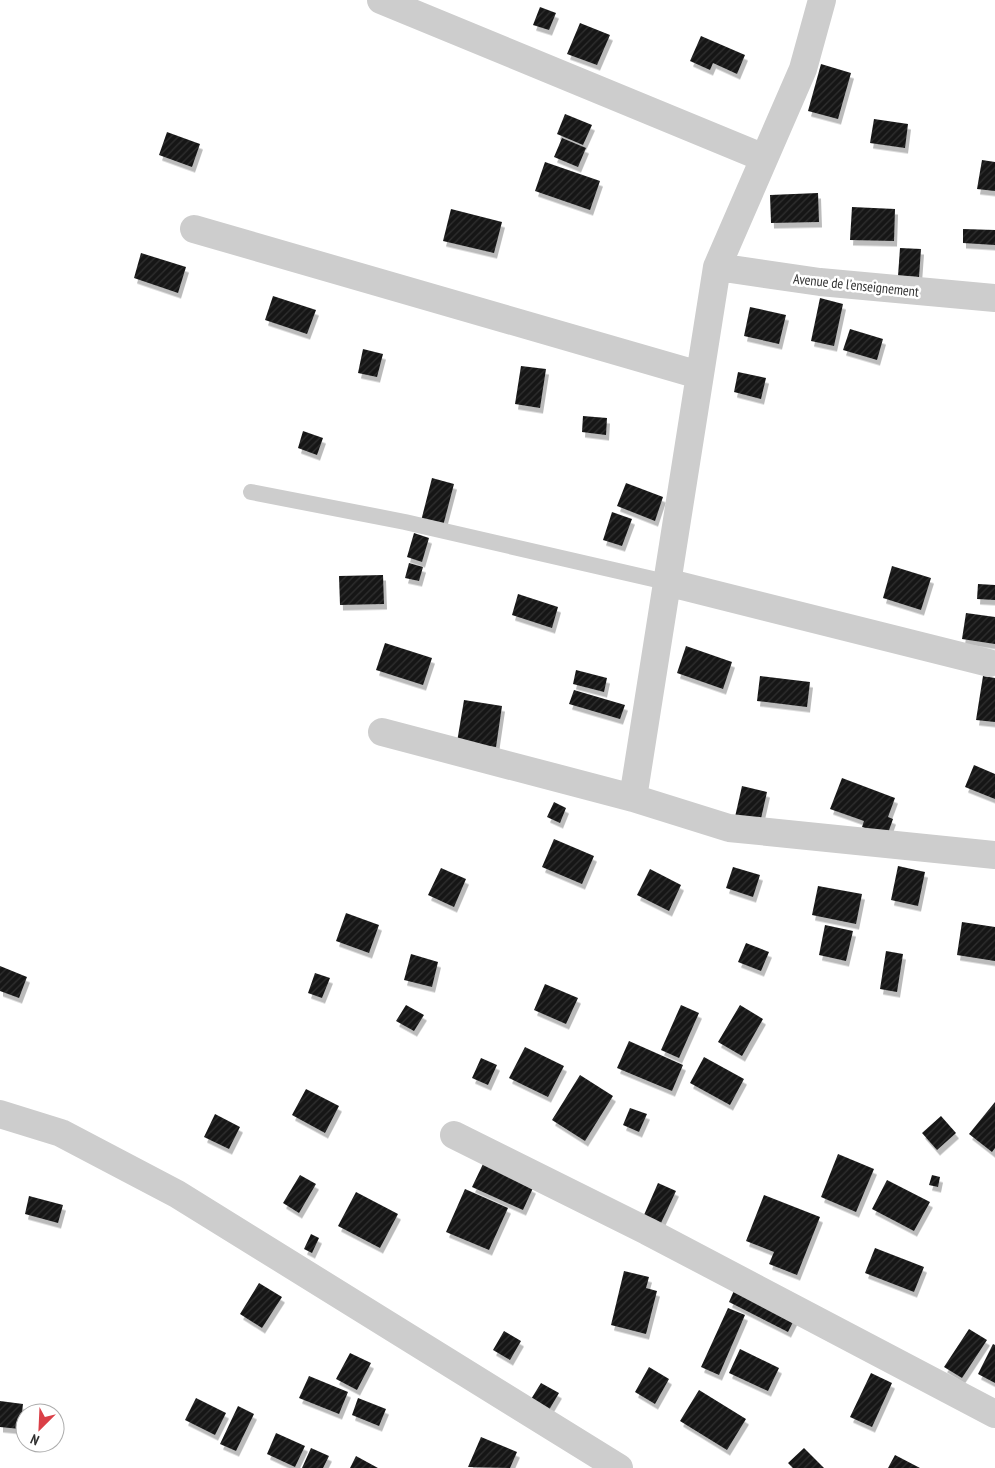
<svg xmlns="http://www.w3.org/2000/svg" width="995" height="1468" viewBox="0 0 995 1468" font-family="'PT Sans Narrow',sans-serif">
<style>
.building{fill:url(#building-hatch);filter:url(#shadow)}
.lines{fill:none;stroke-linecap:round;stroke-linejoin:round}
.service{stroke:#cdcdcd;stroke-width:16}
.minor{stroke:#cdcdcd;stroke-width:28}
.labels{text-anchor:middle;stroke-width:5;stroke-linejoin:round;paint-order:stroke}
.street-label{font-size:14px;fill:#303030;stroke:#fff}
</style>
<defs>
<pattern id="building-hatch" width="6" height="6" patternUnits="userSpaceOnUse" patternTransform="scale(1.25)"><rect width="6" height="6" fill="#171717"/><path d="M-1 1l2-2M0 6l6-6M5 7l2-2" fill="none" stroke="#303030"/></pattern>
<filter id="shadow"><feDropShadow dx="3" dy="5.5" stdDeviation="0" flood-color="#0004"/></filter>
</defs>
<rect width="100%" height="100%" fill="#fff"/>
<path class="building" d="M 540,7 L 556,13 L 549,30 L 533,25 Z
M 580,23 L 610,35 L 597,65 L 567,54 Z
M 701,36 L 745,55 L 737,74 L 713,63 L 710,70 L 690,61 Z
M 821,64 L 851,73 L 838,119 L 808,111 Z
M 565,114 L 592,125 L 583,145 L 557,134 Z
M 874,119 L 908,124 L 905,148 L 870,143 Z
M 167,132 L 200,144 L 192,167 L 159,155 Z
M 562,138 L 586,148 L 578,167 L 554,157 Z
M 982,160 L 995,162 L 995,191 L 977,189 Z
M 545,162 L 600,181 L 590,210 L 535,191 Z
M 818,193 L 819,222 L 771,223 L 770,195 Z
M 852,207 L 895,209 L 894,241 L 850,240 Z
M 451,209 L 502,222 L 494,253 L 443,241 Z
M 963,229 L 995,230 L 995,245 L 963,243 Z
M 900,248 L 921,249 L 919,277 L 898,276 Z
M 141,253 L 186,267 L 178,293 L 134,278 Z
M 273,296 L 316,310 L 307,334 L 265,320 Z
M 820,298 L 843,304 L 834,346 L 811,341 Z
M 750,307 L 786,315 L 779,344 L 744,336 Z
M 850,329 L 883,339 L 877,360 L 843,350 Z
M 363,349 L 383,354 L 377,377 L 358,373 Z
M 521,366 L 546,369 L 540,408 L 515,404 Z
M 738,372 L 766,378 L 761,399 L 734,392 Z
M 583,416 L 607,418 L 606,435 L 582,432 Z
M 303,431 L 323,438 L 317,455 L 298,448 Z
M 432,478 L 454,484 L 443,526 L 421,521 Z
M 626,483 L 663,497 L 655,521 L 617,506 Z
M 612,512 L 632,519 L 622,546 L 603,540 Z
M 414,533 L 429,538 L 422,562 L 407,557 Z
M 409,563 L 423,567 L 419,581 L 405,578 Z
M 892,566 L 931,578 L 921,610 L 883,598 Z
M 383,575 L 384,604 L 340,605 L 339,576 Z
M 978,584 L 995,585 L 995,600 L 977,599 Z
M 518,594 L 558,607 L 552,628 L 512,615 Z
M 966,613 L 995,617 L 995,644 L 962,639 Z
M 385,643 L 432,658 L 423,685 L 376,670 Z
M 686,646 L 732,662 L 723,689 L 677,673 Z
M 576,670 L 607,678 L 604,692 L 573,684 Z
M 760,676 L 810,682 L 807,707 L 757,701 Z
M 983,676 L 995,678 L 995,722 L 976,720 Z
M 574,690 L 625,705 L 620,719 L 569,704 Z
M 464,700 L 502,706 L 496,747 L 457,742 Z
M 974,765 L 995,774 L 995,799 L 965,787 Z
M 842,778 L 895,798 L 888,817 L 893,819 L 887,836 L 862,827 L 864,821 L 830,809 Z
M 742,786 L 767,792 L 760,823 L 735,817 Z
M 554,802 L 566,808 L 560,823 L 547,817 Z
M 554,839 L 594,856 L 582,884 L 542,867 Z
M 898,866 L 925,872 L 918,906 L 891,900 Z
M 733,867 L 760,875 L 753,897 L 726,888 Z
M 441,868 L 466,879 L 454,907 L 428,895 Z
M 650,869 L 681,885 L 669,911 L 637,895 Z
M 818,886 L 862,894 L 856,924 L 812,915 Z
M 346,913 L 379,925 L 369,953 L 336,941 Z
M 962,922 L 995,927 L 995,961 L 957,955 Z
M 825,925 L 853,931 L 846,961 L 819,955 Z
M 746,943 L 769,952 L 761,971 L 738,962 Z
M 886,951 L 903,954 L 897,992 L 880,989 Z
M 411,954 L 438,962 L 432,987 L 404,980 Z
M 0,966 L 27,977 L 19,998 L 0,991 Z
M 315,973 L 330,978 L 322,998 L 308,993 Z
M 545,984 L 578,998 L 566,1024 L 534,1010 Z
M 406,1005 L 424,1015 L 414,1031 L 396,1021 Z
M 681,1005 L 699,1013 L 679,1058 L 661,1050 Z
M 740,1005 L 763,1019 L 742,1056 L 718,1042 Z
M 629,1041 L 683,1065 L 672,1091 L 617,1068 Z
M 525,1047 L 564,1066 L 548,1097 L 509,1078 Z
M 704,1057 L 744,1079 L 730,1105 L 690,1083 Z
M 481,1058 L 497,1065 L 488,1085 L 472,1078 Z
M 580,1075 L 613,1096 L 585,1141 L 552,1120 Z
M 306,1089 L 339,1106 L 325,1133 L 292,1115 Z
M 995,1102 L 995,1148 L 992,1152 L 969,1134 Z
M 630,1108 L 647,1114 L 639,1132 L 623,1125 Z
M 215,1114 L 240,1127 L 229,1149 L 204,1137 Z
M 941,1116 L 956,1133 L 937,1150 L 922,1133 Z
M 838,1154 L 874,1169 L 856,1212 L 821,1197 Z
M 483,1164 L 533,1188 L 523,1210 L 472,1187 Z
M 300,1175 L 316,1184 L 299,1213 L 283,1203 Z
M 932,1175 L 940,1177 L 938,1187 L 929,1185 Z
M 887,1180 L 930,1202 L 914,1231 L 872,1209 Z
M 658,1183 L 676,1191 L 661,1223 L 644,1215 Z
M 465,1189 L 508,1208 L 489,1250 L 446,1232 Z
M 356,1192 L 398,1214 L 380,1248 L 338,1226 Z
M 764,1195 L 820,1217 L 797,1275 L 769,1264 L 774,1252 L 746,1241 Z
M 29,1196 L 63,1205 L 58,1223 L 25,1214 Z
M 311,1234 L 319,1238 L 312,1253 L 304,1249 Z
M 875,1248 L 924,1267 L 914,1292 L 865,1273 Z
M 624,1271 L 649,1277 L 646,1288 L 657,1291 L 646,1334 L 611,1325 Z
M 259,1283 L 282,1297 L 262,1328 L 240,1314 Z
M 736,1286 L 796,1316 L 788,1332 L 729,1302 Z
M 728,1308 L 745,1315 L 719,1375 L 701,1367 Z
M 969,1329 L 987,1340 L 962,1378 L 944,1367 Z
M 504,1331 L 521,1341 L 510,1360 L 493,1350 Z
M 993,1344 L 995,1345 L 995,1383 L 978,1374 Z
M 740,1349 L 779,1368 L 768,1391 L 729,1373 Z
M 350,1353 L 371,1363 L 357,1390 L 336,1379 Z
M 649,1367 L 669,1379 L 655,1404 L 635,1392 Z
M 871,1373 L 892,1383 L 872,1427 L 850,1417 Z
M 309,1376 L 348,1392 L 339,1414 L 299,1398 Z
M 541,1383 L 559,1393 L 546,1415 L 528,1404 Z
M 699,1390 L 746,1419 L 727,1450 L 680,1421 Z
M 196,1398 L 226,1413 L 215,1435 L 185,1420 Z
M 358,1398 L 386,1409 L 379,1426 L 352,1415 Z
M 0,1401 L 23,1404 L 20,1429 L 0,1427 Z
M 238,1406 L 254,1414 L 236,1451 L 220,1444 Z
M 276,1433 L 305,1446 L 295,1467 L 267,1454 Z
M 481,1437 L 517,1452 L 510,1468 L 468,1467 Z
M 311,1448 L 329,1456 L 323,1468 L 302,1468 Z
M 804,1448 L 824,1468 L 793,1468 L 788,1463 Z
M 895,1455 L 920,1468 L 888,1468 Z
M 356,1456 L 378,1468 L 350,1468 Z"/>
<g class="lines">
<path class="service" d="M 251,492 L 405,522 L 666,582"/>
<path class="minor" d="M 381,0 L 764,158
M 194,229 L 699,375
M 717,267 L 820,282 L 995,298
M 666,582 L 989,663
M 382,732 L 633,798 L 729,828 L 995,855
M 633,798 L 717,267 L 803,69 L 822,0
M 0,1114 L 61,1133 L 177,1194 L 619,1468
M 454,1135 L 647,1231 L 995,1414"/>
</g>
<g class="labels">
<g class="street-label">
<text transform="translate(856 285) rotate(6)" y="5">Avenue de l'enseignement</text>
</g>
</g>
<g transform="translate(40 1428) rotate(204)"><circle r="24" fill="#ffffff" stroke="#acacac"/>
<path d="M0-4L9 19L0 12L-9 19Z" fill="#da3f47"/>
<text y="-8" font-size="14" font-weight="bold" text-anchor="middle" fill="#303030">N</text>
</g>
</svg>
